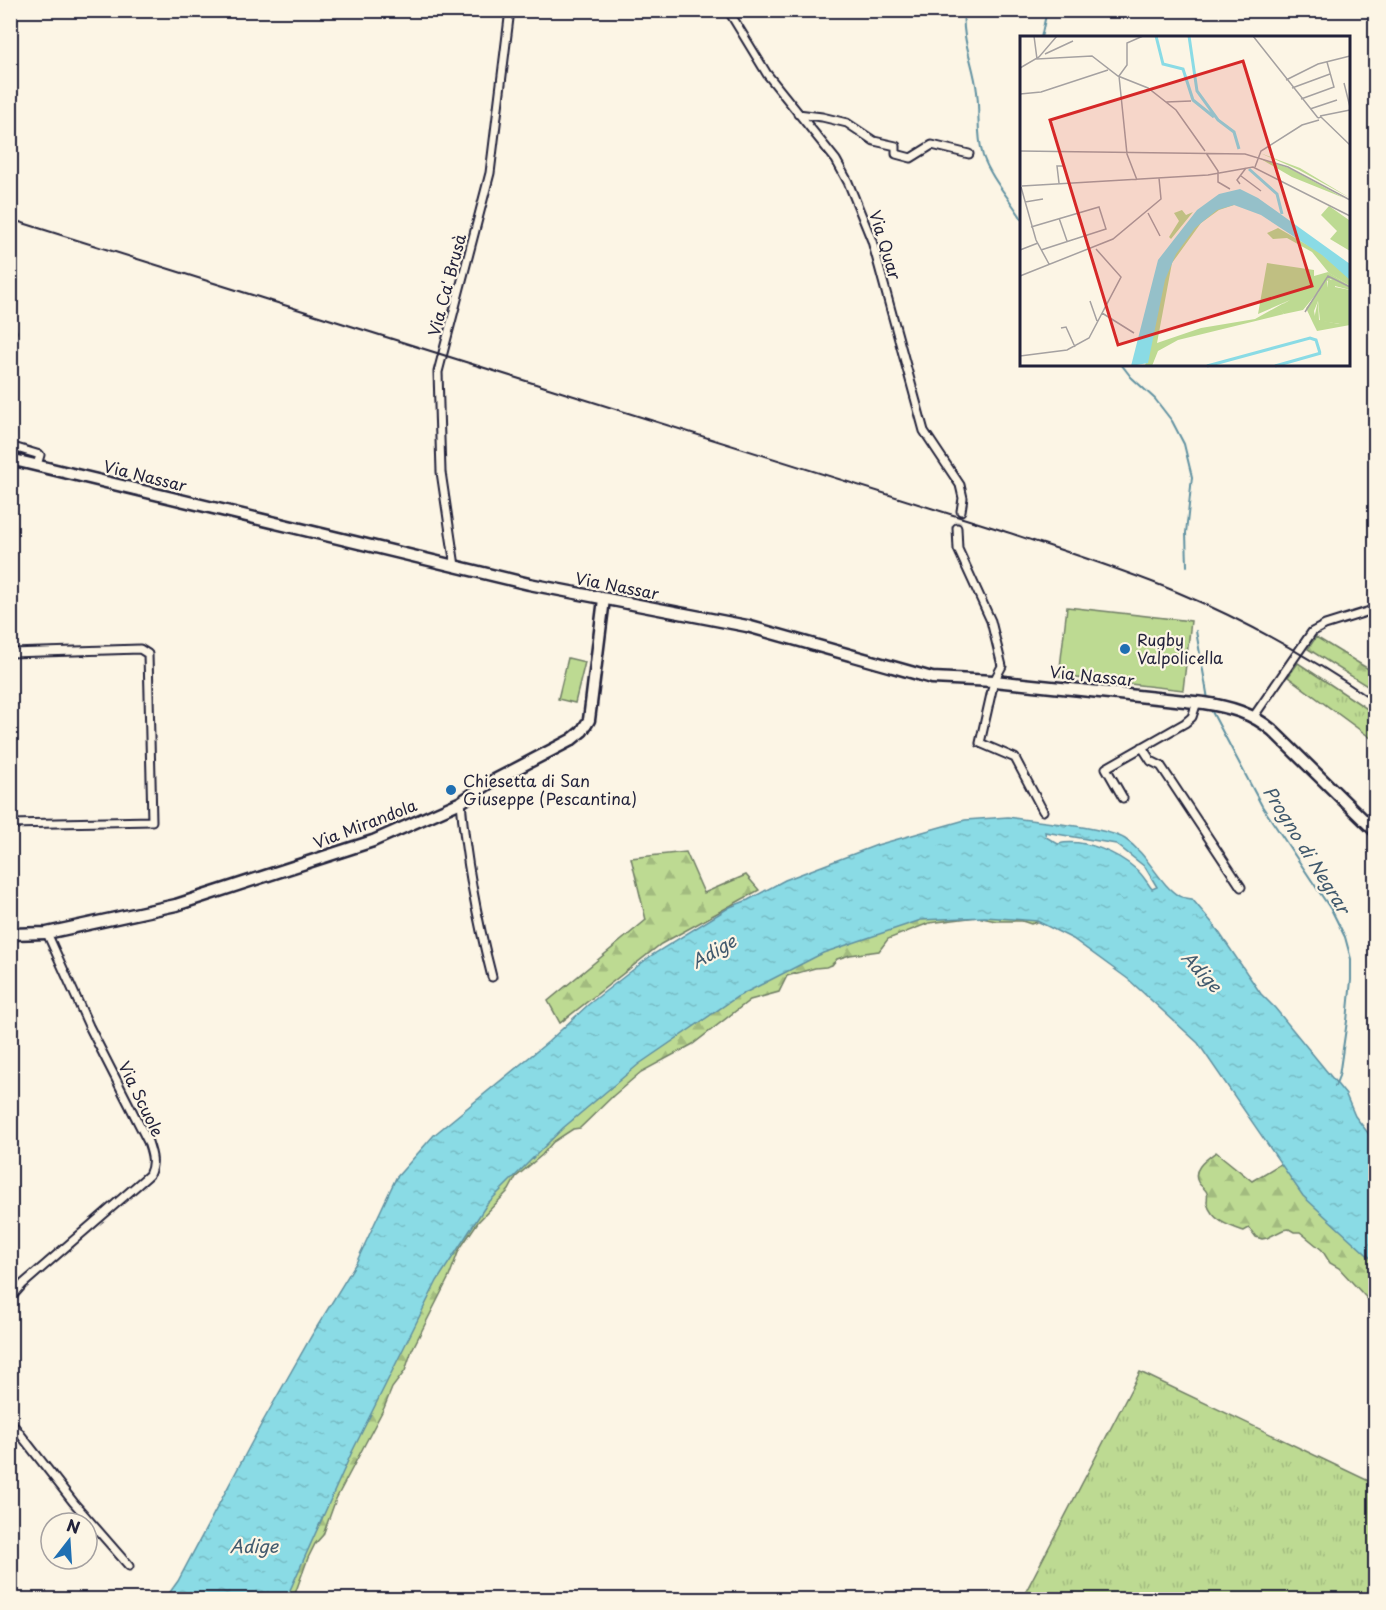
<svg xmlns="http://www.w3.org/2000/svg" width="1386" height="1610" viewBox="0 0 1386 1610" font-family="'Playpen Sans',sans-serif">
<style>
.grass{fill:url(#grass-tufts);stroke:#707e66;stroke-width:1.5}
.forest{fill:url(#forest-firs);stroke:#707e66;stroke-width:1.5}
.garden{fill:#bdda92;stroke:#707e66;stroke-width:1.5}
.water{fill:url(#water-ripples);stroke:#6091a1;stroke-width:1.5;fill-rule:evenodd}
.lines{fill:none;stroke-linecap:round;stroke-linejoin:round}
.stream{stroke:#6091a1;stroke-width:2}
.street-tunnel{stroke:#d0cbc3;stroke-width:7;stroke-dasharray:7 3.5;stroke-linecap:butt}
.street-casing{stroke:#22223b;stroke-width:11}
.secondary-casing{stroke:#22223b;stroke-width:15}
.primary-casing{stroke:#22223b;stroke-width:15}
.street{stroke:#fcf5e5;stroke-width:7}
.secondary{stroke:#fcf5e5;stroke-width:10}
.primary{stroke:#fcf5e5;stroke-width:10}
.rail{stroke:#22223b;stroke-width:2}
.poi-dot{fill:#1f6fb2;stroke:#fcf5e5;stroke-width:2}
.labels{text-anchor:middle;stroke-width:4.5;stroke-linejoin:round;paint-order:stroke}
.street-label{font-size:16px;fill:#22223b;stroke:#fcf5e5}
.poi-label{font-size:16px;fill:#22223b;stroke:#fcf5e5;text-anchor:start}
.water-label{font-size:18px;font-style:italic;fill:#415a6e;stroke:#fcf5e5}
.inset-river{fill:none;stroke:#8adbe5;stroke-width:3}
.inset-road{fill:none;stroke:#a5a1a1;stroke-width:1.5}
.view{fill:#d62828;fill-opacity:0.15;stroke:#d62828;stroke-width:3}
.inset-edge{fill:none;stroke:#22223b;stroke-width:3}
</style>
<defs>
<pattern id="grass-tufts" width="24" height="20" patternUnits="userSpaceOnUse" patternTransform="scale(1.5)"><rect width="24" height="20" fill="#bdda92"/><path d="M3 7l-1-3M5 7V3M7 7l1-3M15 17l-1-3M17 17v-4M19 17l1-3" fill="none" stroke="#a2bb7f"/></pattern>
<pattern id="forest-firs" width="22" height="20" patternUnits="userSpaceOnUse" patternTransform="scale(1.5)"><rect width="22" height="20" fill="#bdda92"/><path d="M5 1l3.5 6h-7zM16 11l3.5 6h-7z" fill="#a2bb7f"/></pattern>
<pattern id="water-ripples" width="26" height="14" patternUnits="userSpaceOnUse" patternTransform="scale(1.5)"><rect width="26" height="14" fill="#8adbe5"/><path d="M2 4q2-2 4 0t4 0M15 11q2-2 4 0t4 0" fill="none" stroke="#77bcc5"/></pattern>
</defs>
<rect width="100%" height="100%" fill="#fcf5e5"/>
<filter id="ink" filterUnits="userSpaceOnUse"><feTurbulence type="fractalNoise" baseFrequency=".0167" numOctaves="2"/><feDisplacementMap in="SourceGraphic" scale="12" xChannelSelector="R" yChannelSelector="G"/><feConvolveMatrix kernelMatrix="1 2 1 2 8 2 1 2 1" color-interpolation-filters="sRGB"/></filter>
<g filter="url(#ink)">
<path class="grass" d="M 1298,663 L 1375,714 L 1375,741 L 1288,677 Z
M 1140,1372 L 1375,1484 L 1375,1599 L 1022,1599 Z"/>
<path class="forest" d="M 1316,637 L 1375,673 L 1375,691 L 1308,649 Z
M 686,852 L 704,893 L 746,875 L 759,890 L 661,944 L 560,1023 L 548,1001 L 646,920 L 631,858 Z
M 977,904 L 1040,921 L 1031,924 L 1022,921 L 996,921 L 977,917 L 929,923 L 888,939 L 879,951 L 850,955 L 837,959 L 832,965 L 826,967 L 815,968 L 787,976 L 779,992 L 750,1000 L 693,1044 L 641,1072 L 613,1096 L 580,1128 L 573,1129 L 553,1142 L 542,1155 L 516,1177 L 509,1190 L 478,1222 L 459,1250 L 449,1277 L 412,1350 L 405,1371 L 392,1388 L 384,1408 L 336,1499 L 323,1535 L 315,1544 L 308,1558 L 293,1599 L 269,1600 L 419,1313 C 429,1301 434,1285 433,1270 L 542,1131 L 796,953 Z
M 1216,1152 L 1252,1181 L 1282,1163 L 1375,1254 L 1375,1307 L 1339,1268 L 1330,1263 L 1322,1250 L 1300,1232 L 1294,1232 L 1289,1229 L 1283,1230 L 1267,1238 L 1262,1239 L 1256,1237 L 1249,1228 L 1244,1231 C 1229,1226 1212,1221 1207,1203 C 1207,1200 1208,1196 1207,1193 C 1206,1189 1200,1186 1198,1182 C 1191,1169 1207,1159 1216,1152 Z"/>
<path class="garden" d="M 1067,607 L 1191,621 L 1183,690 L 1059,676 Z
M 568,658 L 585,662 L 575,703 L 558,699 Z"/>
<path class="water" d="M 1008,817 C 1036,822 1103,826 1125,839 C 1148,854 1159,884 1179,896 C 1182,898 1188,898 1192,899 L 1214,925 L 1261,994 L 1275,1008 L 1346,1095 L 1355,1116 L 1375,1142 L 1375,1262 L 1303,1196 L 1198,1043 L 1128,979 L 1073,939 L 1037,921 L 985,917 L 921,920 L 823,953 L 737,997 L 639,1064 L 563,1128 L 487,1204 L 437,1281 L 351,1454 L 286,1599 L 165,1599 L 178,1581 L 262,1423 L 312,1335 L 356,1263 L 396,1178 L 434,1135 L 548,1042 L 589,1004 L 652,955 L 730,907 L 748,900 L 785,880 L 877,845 L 965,820 ZM 1045,832 L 1116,844 L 1145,867 L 1157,887 L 1152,889 C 1147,883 1143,875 1137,870 C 1118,853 1084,838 1058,844 L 1046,837 Z"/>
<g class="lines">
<path class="stream" d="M 964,10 C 961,40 974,64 977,92 C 980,113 976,135 983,156 C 991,178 1009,198 1022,219
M 1041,38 L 1047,10
M 1121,364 L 1131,377 L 1155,399 L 1172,421 L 1184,444 L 1192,477 L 1186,533 L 1187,566
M 1196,631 L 1208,699
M 1210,708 L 1262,806 L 1332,911 L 1345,937 L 1351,959 L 1351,980 L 1347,1021 L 1339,1076 L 1335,1086"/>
<path class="street-tunnel" d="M 957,528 L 961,511"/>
<g class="street-casing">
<path id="street" d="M 728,10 L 767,74 L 836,160 L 848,182 L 872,241 L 924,431 L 960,485 L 963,498 L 961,511
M 798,114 L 822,117 L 847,123 L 874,141 L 896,146 L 896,154 L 911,158 L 932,145 L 969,154
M 10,331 L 12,332
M 10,446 L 40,455 L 37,465
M 957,528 L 958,549 L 991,621 L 1002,666 L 994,681 L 980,743 L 1015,758 L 1043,811
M 455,566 L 441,472 L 438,372 L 490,173 L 510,10
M 10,653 L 140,649 L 148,654 L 152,821 L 10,824
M 1254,716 L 1312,632 L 1325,625 L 1376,609
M 1142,747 L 1151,761 L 1161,766 L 1241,887
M 1123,798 L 1106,768 L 1185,723 L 1192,717 L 1197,702
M 461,802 C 466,862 477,919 492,977
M 10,1299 L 23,1284 L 149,1175 C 155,1163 152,1154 148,1142 L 89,1026 L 47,933
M 10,1421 L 74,1503 L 129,1566"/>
</g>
<g class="secondary-casing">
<path id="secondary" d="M 10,934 L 47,933 L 176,905 L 373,841 L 461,802 L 491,782 L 571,740 L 582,731 L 589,720 L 604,599"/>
</g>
<g class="primary-casing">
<path id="primary" d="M 10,459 L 529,584 L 747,626 L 932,678 L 994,681 L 1204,703 C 1230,707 1252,713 1272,730 L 1376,832"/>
</g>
<use href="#street" class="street"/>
<use href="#secondary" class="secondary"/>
<use href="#primary" class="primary"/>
<path class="rail" d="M 10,219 L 1001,530 C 1060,550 1120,568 1177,592 C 1247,621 1313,659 1376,702"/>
</g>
</g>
<g class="poi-dot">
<circle cx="1125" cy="649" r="6"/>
<circle cx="451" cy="790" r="6"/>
</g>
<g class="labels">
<g class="street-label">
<text transform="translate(885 245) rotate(73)" y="6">Via Quar</text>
<text transform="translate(447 285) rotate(-75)" y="6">Via Ca' Brusà</text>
<text transform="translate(145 476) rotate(14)" y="6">Via Nassar</text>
<text transform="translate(617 586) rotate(11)" y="6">Via Nassar</text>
<text transform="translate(1092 676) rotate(6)" y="6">Via Nassar</text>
<text transform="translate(365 824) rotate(-21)" y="6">Via Mirandola</text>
<text transform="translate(141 1099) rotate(64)" y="6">Via Scuole</text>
</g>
<g class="poi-label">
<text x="1137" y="646">Rugby<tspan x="1137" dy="18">Valpolicella</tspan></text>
<text x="463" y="787">Chiesetta di San<tspan x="463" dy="18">Giuseppe (Pescantina)</tspan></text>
</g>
<g class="water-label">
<text transform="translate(1306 850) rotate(58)" y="6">Progno di Negrar</text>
<text transform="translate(714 952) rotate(-30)" y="6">Adige</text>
<text transform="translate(1201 972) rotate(47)" y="6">Adige</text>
<text x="254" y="1553">Adige</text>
</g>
</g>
<g transform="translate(1020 36)">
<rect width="330" height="330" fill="#fcf5e5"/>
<path d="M 239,122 L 269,132 L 324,162 L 272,141 ZM 309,170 L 329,184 L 330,215 L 310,203 L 317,195 L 301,179 ZM 247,227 L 294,234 L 294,240 L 308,236 L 330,250 L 330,254 L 315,250 L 311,243 L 307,245 L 308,252 L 298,256 L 283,274 L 264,278 L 258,271 L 270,264 L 238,278 ZM 298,265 L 299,284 L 319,288 L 329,282 L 330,289 L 297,295 L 293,287 Z" fill="#bdda92"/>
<path d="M 240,117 L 280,132 L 330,162 L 279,134 ZM 204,169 L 214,169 L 199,174 L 181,187 L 152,227 L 137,307 L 181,292 L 235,283 L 271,263 L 263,268 L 266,269 L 266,272 L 259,271 L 264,278 L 158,304 L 138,315 L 132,330 L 125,330 L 144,242 L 154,217 L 181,183 ZM 162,174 L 166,179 L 173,176 L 151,203 L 149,201 L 159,185 L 154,177 ZM 258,192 L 298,215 L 328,240 L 330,250 L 309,237 L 292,216 L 267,202 L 253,203 L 247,197 ZM 308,243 L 315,245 L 315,251 L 330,254 L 330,283 L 320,288 L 300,285 L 298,265 L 294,275 L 296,286 L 293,287 L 286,272 L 304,249 L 308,252 Z" fill="#bdda92"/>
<path d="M 220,153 L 238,162 L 330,228 L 330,244 L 302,219 L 241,179 L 214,169 L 197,174 L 175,192 L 156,218 L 145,244 L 128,327 L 111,330 L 138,224 L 177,174 L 199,158 Z" fill="#8adbe5"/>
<path class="inset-river" d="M 136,0 L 143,28 L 163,33 L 173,64 L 194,81M 169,0 L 177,55 L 198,84 L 214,96 L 219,113M 229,133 L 257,158 L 262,178M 187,330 L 290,302 L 296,304 L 300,317M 255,330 L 301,317"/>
<path class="inset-road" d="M 14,0 L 17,23 L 72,20 L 98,40 L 128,52 L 156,74 L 185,115M 233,0 L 298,82M 25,18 L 53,5M 0,32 L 19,21 L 37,0M 99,40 L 107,118 L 117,144M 99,40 L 107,29 L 107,7 L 123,0M 266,44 L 298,28 L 330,20M 324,47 L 330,71M 272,52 L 310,38M 0,58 L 21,56 L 88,34M 281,63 L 314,51 L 307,26M 146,66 L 171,65M 290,73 L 317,64M 300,80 L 330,74M 298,82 L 301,81 L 330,109M 0,115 L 225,118 L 268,131 L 330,164M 186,117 L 198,135 L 198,146 L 210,153M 235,131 L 241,115 L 282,89 L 299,84M 221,140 L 241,155M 39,147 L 37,130 L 45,130M 220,148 L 217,144 L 226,132M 2,150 L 188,139 L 233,131 L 330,180M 1,151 L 16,204 L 29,228M 5,166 L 23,163M 128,177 L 140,200M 39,182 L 47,205M 11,191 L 79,171 L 86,193 L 21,214M 0,214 L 18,207M 0,240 L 93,203 L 141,163 L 139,142M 70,265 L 77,285M 285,276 L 308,240 L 330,251M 82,277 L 114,297M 41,292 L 46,291 L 55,311M 0,320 L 47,314 L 69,302 L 101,241 L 76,213"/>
<path class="view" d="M 223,25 L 292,250 L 98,309 L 30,84 Z"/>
<rect width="330" height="330" class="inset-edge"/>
</g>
<rect width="1386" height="1610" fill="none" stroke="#fcf5e5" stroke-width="36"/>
<rect x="18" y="18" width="1350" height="1574" fill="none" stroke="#22223b" stroke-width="2" filter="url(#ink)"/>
<g transform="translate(69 1541) rotate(17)"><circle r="28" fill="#fcf5e5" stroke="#a5a1a1" stroke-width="1.5"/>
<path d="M0-4.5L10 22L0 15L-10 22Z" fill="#1f6fb2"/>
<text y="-9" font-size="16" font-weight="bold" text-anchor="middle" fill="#22223b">N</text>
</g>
</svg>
